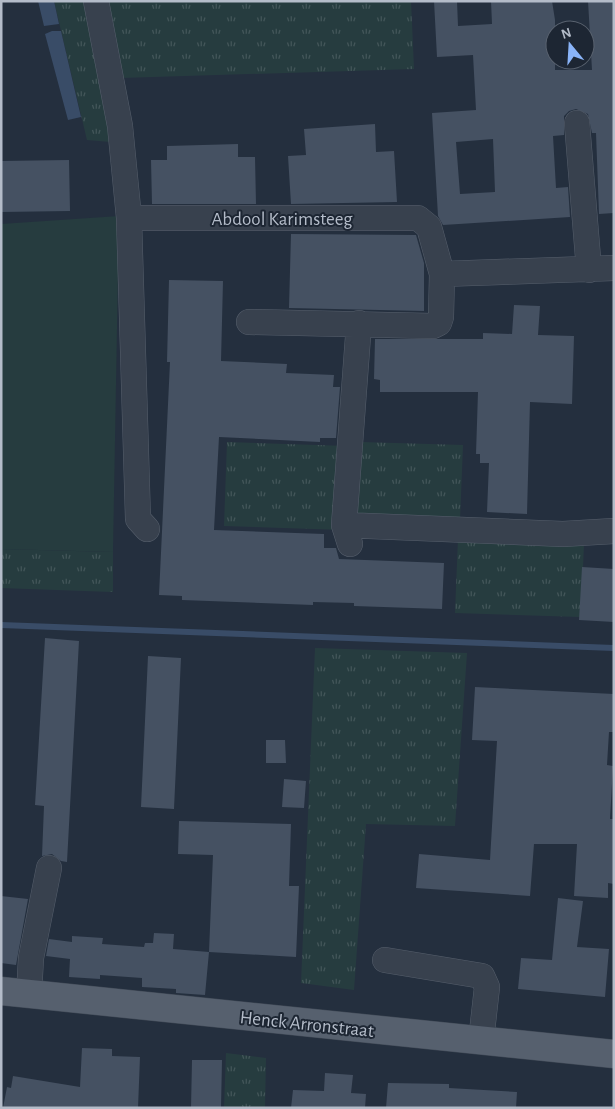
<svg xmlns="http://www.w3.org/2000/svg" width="615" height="1109" viewBox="0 0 615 1109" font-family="'Alegreya Sans',sans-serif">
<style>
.grass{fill:url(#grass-tufts)}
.garden{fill:#263c3f}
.water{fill:#394c67}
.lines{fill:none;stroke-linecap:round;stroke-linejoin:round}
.stream{stroke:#394c67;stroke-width:6}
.building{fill:#455162;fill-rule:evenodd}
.minor-casing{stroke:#565f6c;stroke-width:26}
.major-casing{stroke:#414a57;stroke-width:29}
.minor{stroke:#38414e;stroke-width:25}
.major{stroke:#56606e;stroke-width:28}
.labels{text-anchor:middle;stroke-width:4;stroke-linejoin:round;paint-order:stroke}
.street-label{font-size:19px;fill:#b4bcc9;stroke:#1d2633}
</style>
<defs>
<pattern id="grass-tufts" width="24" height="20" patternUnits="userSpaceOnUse" patternTransform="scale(1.25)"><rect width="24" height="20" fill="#263c3f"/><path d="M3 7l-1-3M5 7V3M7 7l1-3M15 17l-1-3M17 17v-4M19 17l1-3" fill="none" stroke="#435659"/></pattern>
</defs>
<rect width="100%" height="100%" fill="#242f3e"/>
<path class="grass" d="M 54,1 L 86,1 L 111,142 L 87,140 Z
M 107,1 L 411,1 L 414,69 L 120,78 Z
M 227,442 L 347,446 L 344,530 L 224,526 Z
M 360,442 L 463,445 L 460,520 L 357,517 Z
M 458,539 L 584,543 L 581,617 L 455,613 Z
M 1,549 L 113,552 L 113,592 L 1,588 Z
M 315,648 L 467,653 L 455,826 L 366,824 L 354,990 L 301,983 Z
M 226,1053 L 266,1058 L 265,1108 L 224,1108 Z"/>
<path class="garden" d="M 119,216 L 113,552 L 1,549 L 1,224 Z"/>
<path class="water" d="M 38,1 L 54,1 L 59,24 L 44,26 Z
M 52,31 L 61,31 L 81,117 L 68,120 L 45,34 Z"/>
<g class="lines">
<path class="stream" d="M 1,625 L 614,648"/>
</g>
<path class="building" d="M 434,1 L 457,1 L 458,26 L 492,24 L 491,1 L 552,1 L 555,20 L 555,70 L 592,70 L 588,1 L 614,1 L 614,213 L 599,214 L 596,133 L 592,133 L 588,114 L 576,109 L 569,111 L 564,116 L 564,135 L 553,136 L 556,188 L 568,187 L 570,217 L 443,225 L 438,216 L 432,113 L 476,110 L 473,55 L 437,57 ZM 493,139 L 495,192 L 460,194 L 456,142 Z
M 375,124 L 376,152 L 394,151 L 397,202 L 291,204 L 288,156 L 306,155 L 304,129 Z
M 238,144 L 238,157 L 255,157 L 256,204 L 152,204 L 151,160 L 167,160 L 167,146 Z
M 69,160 L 70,211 L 1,212 L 1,161 Z
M 291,234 L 416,235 L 424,263 L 424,311 L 289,308 Z
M 169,280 L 223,281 L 221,361 L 287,364 L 286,373 L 334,375 L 333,387 L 340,387 L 336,438 L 320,438 L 320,442 L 219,437 L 214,530 L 324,534 L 324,548 L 336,548 L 339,559 L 444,563 L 442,609 L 354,606 L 354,603 L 313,602 L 313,605 L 182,600 L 182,596 L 159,595 L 170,362 L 167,362 Z
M 514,305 L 540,306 L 538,335 L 574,336 L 572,404 L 530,402 L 527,514 L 487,512 L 489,463 L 480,463 L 480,454 L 476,454 L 478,392 L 380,392 L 380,380 L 374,379 L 375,339 L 483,339 L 483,333 L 512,334 Z
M 582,567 L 614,569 L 614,622 L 579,620 Z
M 45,638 L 79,641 L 67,862 L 61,861 L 52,854 L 42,856 L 44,806 L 35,805 Z
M 148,656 L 181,658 L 174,809 L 141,807 Z
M 475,687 L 614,694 L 614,732 L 609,732 L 607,765 L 613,766 L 610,819 L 614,819 L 614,884 L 608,883 L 608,898 L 574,896 L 577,844 L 534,844 L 530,896 L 416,888 L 419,854 L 490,860 L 497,741 L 472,740 Z
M 266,740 L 285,740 L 286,763 L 266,763 Z
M 284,779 L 306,781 L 304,808 L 282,807 Z
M 179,821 L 291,824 L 289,886 L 299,886 L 296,957 L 209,952 L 213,855 L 178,854 Z
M 1,896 L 28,899 L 16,965 L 1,963 Z
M 558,898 L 583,901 L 577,947 L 609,949 L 605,997 L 518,989 L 521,958 L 552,960 Z
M 154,933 L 174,934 L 173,949 L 209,952 L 205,995 L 176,993 L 176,989 L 142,987 L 142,978 L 100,975 L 100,979 L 69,977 L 70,959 L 46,956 L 49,939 L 72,942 L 72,936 L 103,938 L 102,944 L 144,947 L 145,943 L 153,943 Z
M 82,1048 L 112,1049 L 112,1056 L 140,1057 L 138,1108 L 3,1108 L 7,1087 L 11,1088 L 13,1076 L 80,1087 Z
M 192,1060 L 222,1060 L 221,1108 L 191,1108 Z
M 325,1073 L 353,1075 L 351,1093 L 366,1094 L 365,1108 L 291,1108 L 293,1090 L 324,1091 Z
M 388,1083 L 449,1084 L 449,1088 L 517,1092 L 516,1108 L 386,1108 Z"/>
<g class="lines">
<g class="minor-casing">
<path id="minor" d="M 96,1 L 120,126 L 129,218 L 138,519 L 147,529
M 577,123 L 589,270
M 129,218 L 418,218 L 429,227 L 442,274 L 614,268
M 249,322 L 433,326 L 439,323 L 441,317 L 442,274
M 344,525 L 563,534 L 614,531
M 350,544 L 344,525 L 359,323
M 385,960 L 482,976 L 487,987 L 481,1041
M 29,994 L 31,958 L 49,868"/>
</g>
<g class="major-casing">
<path id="major" d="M 1,991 L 614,1054"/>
</g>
<use href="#minor" class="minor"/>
<use href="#major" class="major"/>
</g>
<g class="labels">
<g class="street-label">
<text x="282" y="225">Abdool Karimsteeg</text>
<text transform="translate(307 1023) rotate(6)" y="7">Henck Arronstraat</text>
</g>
</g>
<rect width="615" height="1109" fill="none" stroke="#b4bcc9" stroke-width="5"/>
<g transform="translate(570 45) rotate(342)"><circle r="24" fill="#1d2633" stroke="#59626f"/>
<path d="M0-4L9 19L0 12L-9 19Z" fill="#8ab4f8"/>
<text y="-8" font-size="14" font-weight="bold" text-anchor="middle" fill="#b4bcc9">N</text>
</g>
</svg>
